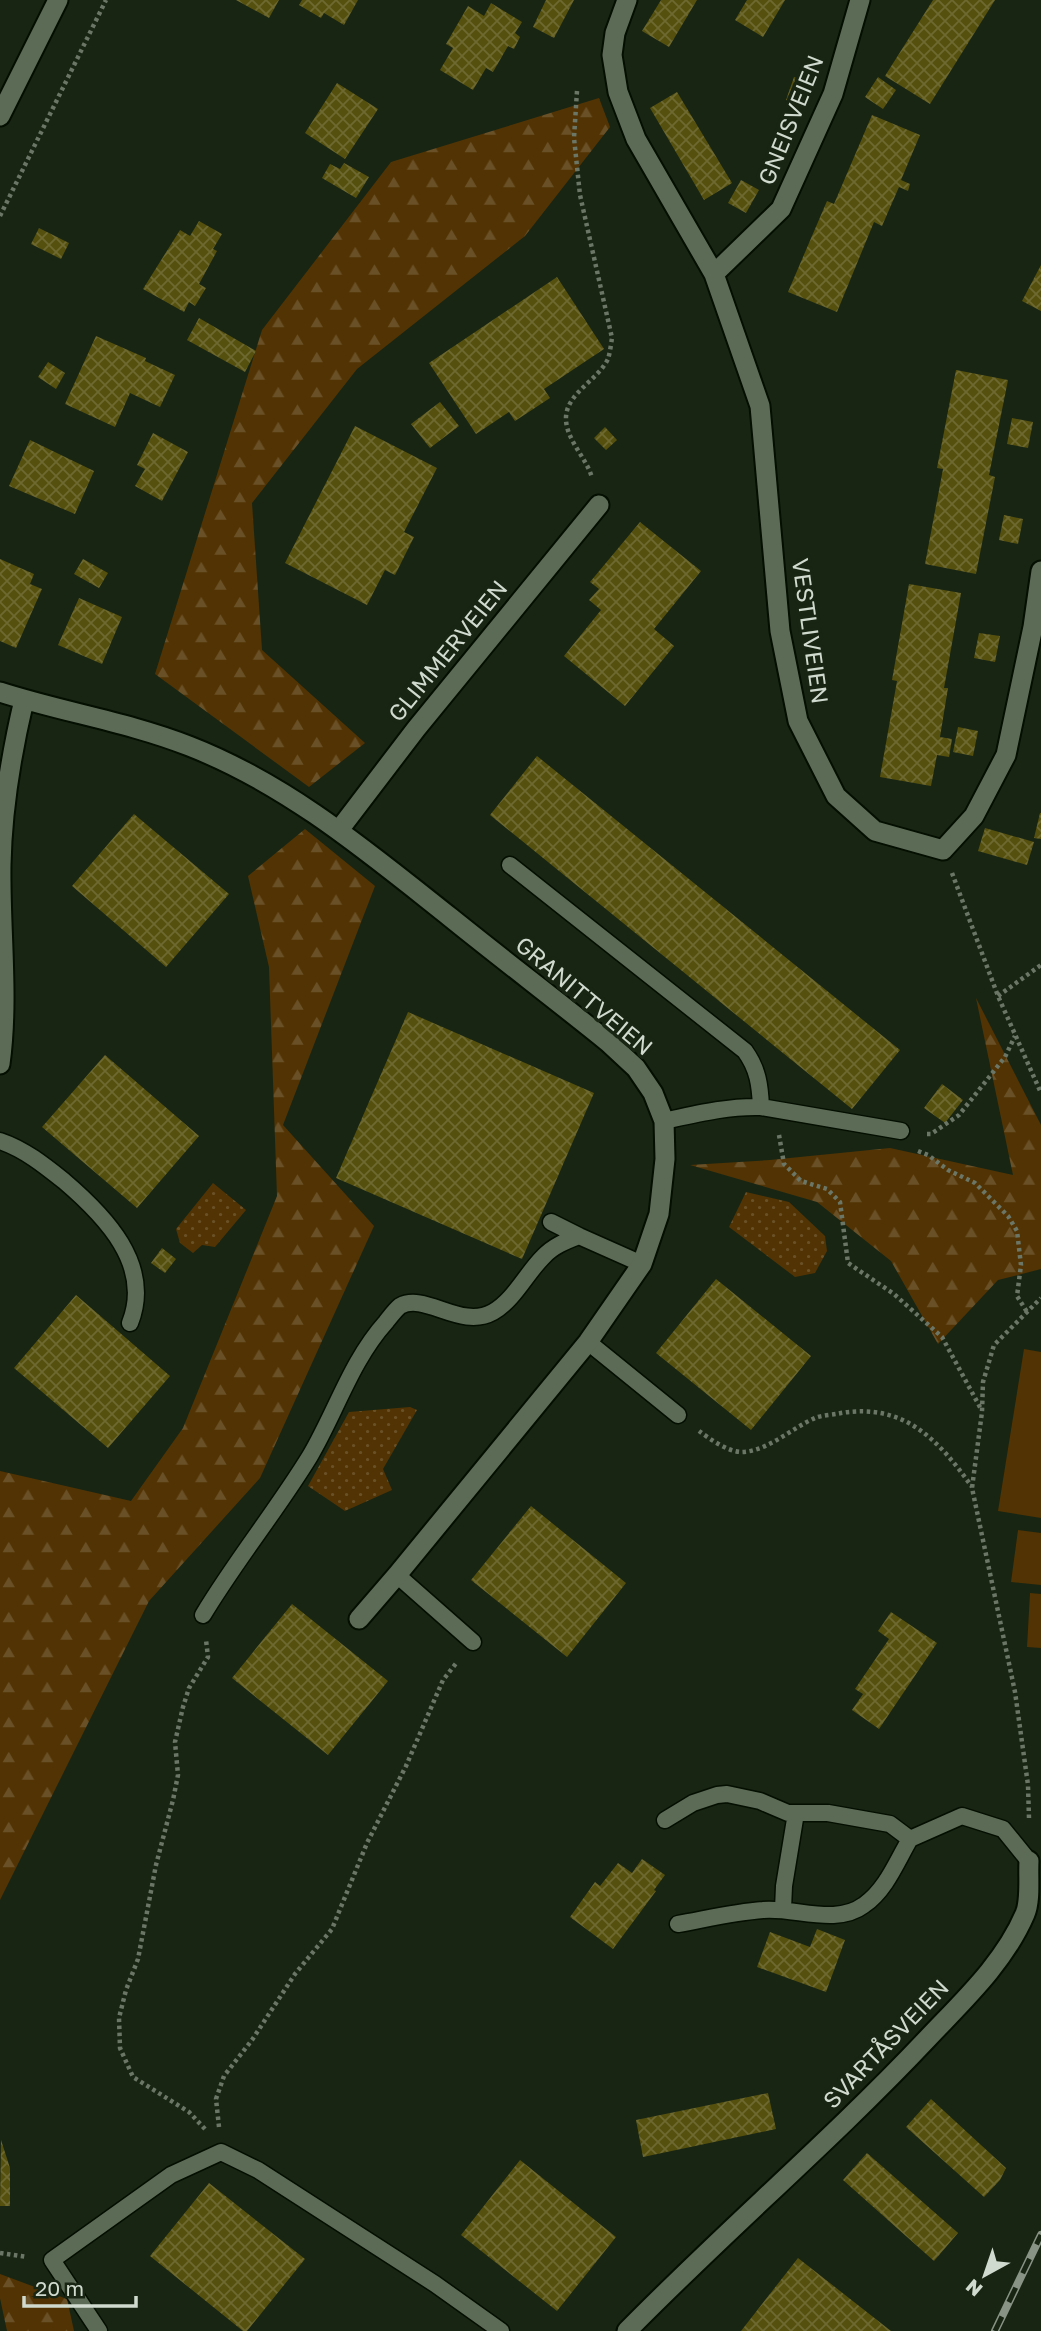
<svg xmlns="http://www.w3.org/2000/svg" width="1041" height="2331" viewBox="0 0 1041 2331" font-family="'Golos Text',sans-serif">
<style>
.grass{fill:url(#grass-dots)}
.forest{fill:url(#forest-firs)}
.pitch{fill:#523303}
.building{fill:url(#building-cross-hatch)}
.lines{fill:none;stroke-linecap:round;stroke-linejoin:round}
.service-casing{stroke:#040e01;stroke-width:19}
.minor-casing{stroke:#040e01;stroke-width:23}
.secondary-casing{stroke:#040e01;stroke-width:23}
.path{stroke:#6b7667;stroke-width:4.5;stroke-dasharray:3.5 3.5;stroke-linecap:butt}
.service{stroke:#5c6b56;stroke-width:16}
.minor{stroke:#5c6b56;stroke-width:19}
.secondary{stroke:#5c6b56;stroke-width:19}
.rail-casing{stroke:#899385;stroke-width:8}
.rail{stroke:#182513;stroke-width:5;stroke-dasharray:16;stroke-linecap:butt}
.labels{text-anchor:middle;stroke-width:7;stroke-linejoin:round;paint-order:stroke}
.street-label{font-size:23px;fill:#d1dace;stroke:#182513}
</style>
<defs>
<pattern id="grass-dots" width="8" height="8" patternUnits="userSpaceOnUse" patternTransform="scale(1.75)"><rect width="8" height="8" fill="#523303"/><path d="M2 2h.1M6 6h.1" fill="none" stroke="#6a5027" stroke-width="1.8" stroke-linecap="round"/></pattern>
<pattern id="forest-firs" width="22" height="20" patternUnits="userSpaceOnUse" patternTransform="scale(1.75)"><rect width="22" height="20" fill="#523303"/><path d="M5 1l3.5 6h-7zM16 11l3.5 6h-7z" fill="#6a5027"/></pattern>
<pattern id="building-cross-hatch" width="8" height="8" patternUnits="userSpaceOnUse" patternTransform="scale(1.75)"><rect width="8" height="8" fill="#56500e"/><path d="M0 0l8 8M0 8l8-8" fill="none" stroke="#6d6930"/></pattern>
</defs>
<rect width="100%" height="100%" fill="#182513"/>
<path class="grass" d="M 213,1183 L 246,1210 L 215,1247 L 202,1245 L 193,1253 L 180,1243 L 176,1229 Z
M 746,1192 L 789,1202 L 825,1236 L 827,1251 L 815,1273 L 795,1277 L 729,1227 Z
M 410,1407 L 417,1410 L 383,1469 L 392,1490 L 345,1511 L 308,1486 L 349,1412 Z"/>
<path class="forest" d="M 599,98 L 610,127 L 525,236 L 357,369 L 252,503 L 262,650 L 365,743 L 309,787 L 155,674 L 262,330 L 391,162 Z
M 305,829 L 375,886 L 283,1125 L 374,1226 L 260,1478 L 149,1601 L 0,1900 L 0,1471 L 131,1501 L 183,1428 L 277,1196 L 269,967 L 248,876 Z
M 976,998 L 1041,1125 L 1041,1269 L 998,1280 L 938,1344 L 891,1261 L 817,1202 L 690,1165 L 770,1160 L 890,1148 L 1013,1175 Z
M 0,2274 L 67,2299 L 74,2331 L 7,2331 L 0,2298 Z"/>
<path class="pitch" d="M 1024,1349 L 1041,1352 L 1041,1518 L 998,1511 Z
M 1018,1530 L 1041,1533 L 1041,1585 L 1011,1582 Z
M 1030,1593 L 1041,1594 L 1041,1648 L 1027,1647 Z"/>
<path class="building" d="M 236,0 L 279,0 L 269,18 Z
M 302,0 L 358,0 L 344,25 L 324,13 L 321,18 L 299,5 Z
M 546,0 L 574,0 L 554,38 L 533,27 Z
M 661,0 L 697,0 L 669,47 L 642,31 Z
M 747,0 L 785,0 L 763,37 L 735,20 Z
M 933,0 L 995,0 L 930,104 L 885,76 Z
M 491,3 L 522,22 L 515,33 L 520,37 L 514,49 L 508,46 L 493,72 L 486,68 L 473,90 L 440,70 L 453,48 L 446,44 L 468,6 L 484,16 Z
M 794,77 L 813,83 L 805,107 L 786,100 Z
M 878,77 L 896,90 L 883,109 L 865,97 Z
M 337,83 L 378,109 L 345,159 L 305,133 Z
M 677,92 L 732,183 L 704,200 L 650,108 Z
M 872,115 L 920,135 L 901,180 L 910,184 L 908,191 L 899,187 L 882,226 L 874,222 L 837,312 L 788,292 L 827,201 L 834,204 Z
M 344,163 L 369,177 L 356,198 L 322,178 L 330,164 L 340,169 Z
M 741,180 L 759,190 L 746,213 L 728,203 Z
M 199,221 L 222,234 L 213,249 L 217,251 L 199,284 L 206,288 L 195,306 L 189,302 L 184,312 L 143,289 L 180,230 L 190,236 Z
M 39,228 L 69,243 L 61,259 L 31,244 Z
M 1041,265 L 1041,311 L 1022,301 Z
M 557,277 L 604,349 L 544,389 L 550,398 L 515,421 L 509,412 L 476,434 L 429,363 Z
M 199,318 L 256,351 L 245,372 L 187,340 Z
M 96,336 L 146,358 L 145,361 L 175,375 L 160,407 L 130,393 L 115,427 L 65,404 Z
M 48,362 L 65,373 L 56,389 L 38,377 Z
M 956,370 L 1008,380 L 989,475 L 995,477 L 976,574 L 925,564 L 943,469 L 937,468 Z
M 440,402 L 459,426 L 430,448 L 411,424 Z
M 1012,418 L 1033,422 L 1028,448 L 1007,444 Z
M 355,426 L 437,468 L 404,532 L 414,537 L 395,575 L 385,570 L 367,605 L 285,563 Z
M 605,427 L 617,440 L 606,450 L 594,438 Z
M 153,433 L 188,452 L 162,501 L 135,486 L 145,469 L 137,465 Z
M 30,440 L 94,471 L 75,514 L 9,486 Z
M 1004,515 L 1023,519 L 1018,544 L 999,540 Z
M 640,522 L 701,571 L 654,629 L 674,646 L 625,706 L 564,656 L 601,610 L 589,600 L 599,589 L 590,582 Z
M 0,559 L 34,574 L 30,584 L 42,589 L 16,648 L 0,641 Z
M 83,559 L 108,573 L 99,588 L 74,574 Z
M 909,584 L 961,593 L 944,688 L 948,688 L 940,737 L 952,739 L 949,757 L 937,755 L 931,786 L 880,777 L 897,681 L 892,680 Z
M 79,598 L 122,617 L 102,664 L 58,645 Z
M 979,633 L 1000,636 L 995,662 L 974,658 Z
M 958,727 L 978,731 L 973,756 L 953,752 Z
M 537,756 L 900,1050 L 852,1109 L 490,815 Z
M 1040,813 L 1041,813 L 1041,839 L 1034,838 Z
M 134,814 L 229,894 L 166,967 L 72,886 Z
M 985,828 L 1034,842 L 1027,865 L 978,851 Z
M 408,1012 L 594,1093 L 522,1259 L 336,1178 Z
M 105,1055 L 199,1136 L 137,1208 L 42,1127 Z
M 942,1084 L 963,1100 L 945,1123 L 924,1108 Z
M 162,1248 L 176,1259 L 165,1273 L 151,1263 Z
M 716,1279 L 811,1356 L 751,1430 L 656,1353 Z
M 76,1295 L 170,1376 L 108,1448 L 14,1368 Z
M 531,1506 L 626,1583 L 567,1657 L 471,1580 Z
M 292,1604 L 388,1681 L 328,1755 L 232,1678 Z
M 891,1612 L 937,1643 L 879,1729 L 852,1710 L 863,1694 L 855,1689 L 889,1639 L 878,1631 Z
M 642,1859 L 665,1875 L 654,1890 L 656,1891 L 613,1949 L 570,1917 L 595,1882 L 600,1886 L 618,1863 L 632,1873 Z
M 817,1929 L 845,1940 L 826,1992 L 757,1967 L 770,1932 L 810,1947 Z
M 768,2093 L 776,2129 L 643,2157 L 636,2120 Z
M 931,2099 L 1006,2168 L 1000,2180 L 984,2197 L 906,2127 Z
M 1,2140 L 10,2168 L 10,2206 L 0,2206 Z
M 867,2153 L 958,2233 L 934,2261 L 843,2180 Z
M 520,2160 L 616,2237 L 557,2311 L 461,2235 Z
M 209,2183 L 305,2259 L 247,2331 L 243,2331 L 150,2256 Z
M 798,2258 L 891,2331 L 741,2331 Z"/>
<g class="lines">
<g class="service-casing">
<path id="service" d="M 510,865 L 745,1051 C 758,1069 760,1085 761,1107
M 664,1121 C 696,1114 728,1106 761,1107 L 901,1131
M 0,1141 C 24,1149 44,1165 64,1181 C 105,1216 153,1265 130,1323
M 551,1222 L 579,1236
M 588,1342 L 678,1415
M 397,1575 L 473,1642
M 203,1615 C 236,1560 277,1510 310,1456 C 336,1412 351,1361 386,1322 C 390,1317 395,1310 400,1306 C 425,1292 461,1330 493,1312 C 514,1300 526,1274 543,1257 C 553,1246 566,1241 579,1236 L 642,1264
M 665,1820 L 693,1803 L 717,1795 L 727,1794 L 760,1801 L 788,1813 L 828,1813 L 890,1824 L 910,1839
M 910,1839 L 962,1816 L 1003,1829 L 1029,1861
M 783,1909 L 784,1886 L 796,1813
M 678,1924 C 706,1919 735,1912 763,1910 C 795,1907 836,1926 864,1905 C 886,1890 897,1861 910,1839
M 99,2331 L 52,2260 L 171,2175 L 221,2152 L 258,2170 L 435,2284 L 501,2331"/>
</g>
<g class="minor-casing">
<path id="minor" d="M 627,0 L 615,33 L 612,55 L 618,92 L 636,139 L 714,274 L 760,406 L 780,631 L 798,721 L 836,796 L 875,831 L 943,850 L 974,816 L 1006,755 L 1033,627 L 1041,571
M 714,274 L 781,209 L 833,94 L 860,0
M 0,692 C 62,712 128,722 189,746 C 287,784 368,852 450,917 C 502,959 556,1000 608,1042 L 636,1068 L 653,1093 L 664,1121 L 665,1159 L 659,1214 L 642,1264 L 588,1342 L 397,1575 L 359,1619
M 339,830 L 416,729 L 599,505
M 0,1064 C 9,998 0,931 1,865 C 2,808 11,755 24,700
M 627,2331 C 725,2231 832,2140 928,2038 C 964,2000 1004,1963 1025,1914 C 1031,1900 1028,1877 1029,1861"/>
</g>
<g class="secondary-casing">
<path id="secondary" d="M 0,116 L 58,0"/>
</g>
<path class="path" d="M 577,91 L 574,138 L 580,195 L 612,338 C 611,344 610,353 608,359 C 598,380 567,393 566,417 C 565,439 587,458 592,478
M 0,216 L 106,0
M 952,873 L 998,996 L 1041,1093
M 998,996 L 1041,965
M 927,1134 L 931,1134 L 959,1115 L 1005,1057 L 1015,1036
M 779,1135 L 784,1164 L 801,1181 L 827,1189 L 840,1202 L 848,1263 L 894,1294 L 942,1337 L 981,1409
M 918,1151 L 928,1155 L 948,1170 L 975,1183 L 1008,1216 L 1017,1231 L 1021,1265 L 1017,1296 L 1027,1312
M 699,1431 C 710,1439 728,1452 742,1452 C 768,1451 792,1428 815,1418 C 822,1415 833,1415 841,1413 C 904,1403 938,1439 972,1487
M 1029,1818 L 1028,1785 L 1015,1692 L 972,1488 L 982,1412 L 983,1382 L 994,1345 L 1041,1298
M 219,2127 L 216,2099 L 224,2076 L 252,2040 L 295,1974 L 332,1929 L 367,1843 L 406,1766 L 443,1680 L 457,1662
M 205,2129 L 189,2112 L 133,2077 L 120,2048 L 119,2018 L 126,1990 L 138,1959 L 156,1865 L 173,1800 L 178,1775 L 175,1742 L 183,1707 L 189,1688 L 208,1657 L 206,1640
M 0,2253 L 27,2257"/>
<use href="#service" class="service"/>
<use href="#minor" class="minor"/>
<use href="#secondary" class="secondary"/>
<g class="rail-casing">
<path id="rail" d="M 995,2331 L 1041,2235"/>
</g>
<use href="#rail" class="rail"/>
</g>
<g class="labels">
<g class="street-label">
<text transform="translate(791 120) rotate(-68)" y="8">GNEISVEIEN</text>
<text transform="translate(810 631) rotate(82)" y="8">VESTLIVEIEN</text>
<text transform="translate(448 651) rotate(-51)" y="8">GLIMMERVEIEN</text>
<text transform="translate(584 996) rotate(40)" y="8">GRANITTVEIEN</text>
<text transform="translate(886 2044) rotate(-46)" y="8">SVARTÅSVEIEN</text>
</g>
</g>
<g transform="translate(985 2275) rotate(220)" stroke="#182513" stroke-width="5" paint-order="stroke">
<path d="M0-5L12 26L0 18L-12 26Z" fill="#d1dace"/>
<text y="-10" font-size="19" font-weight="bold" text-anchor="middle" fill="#d1dace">N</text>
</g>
<path d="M24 2296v10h112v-10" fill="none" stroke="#d1dace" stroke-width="3.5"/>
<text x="35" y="2296" font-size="21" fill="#d1dace" stroke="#182513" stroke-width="5" paint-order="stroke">20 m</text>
</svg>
